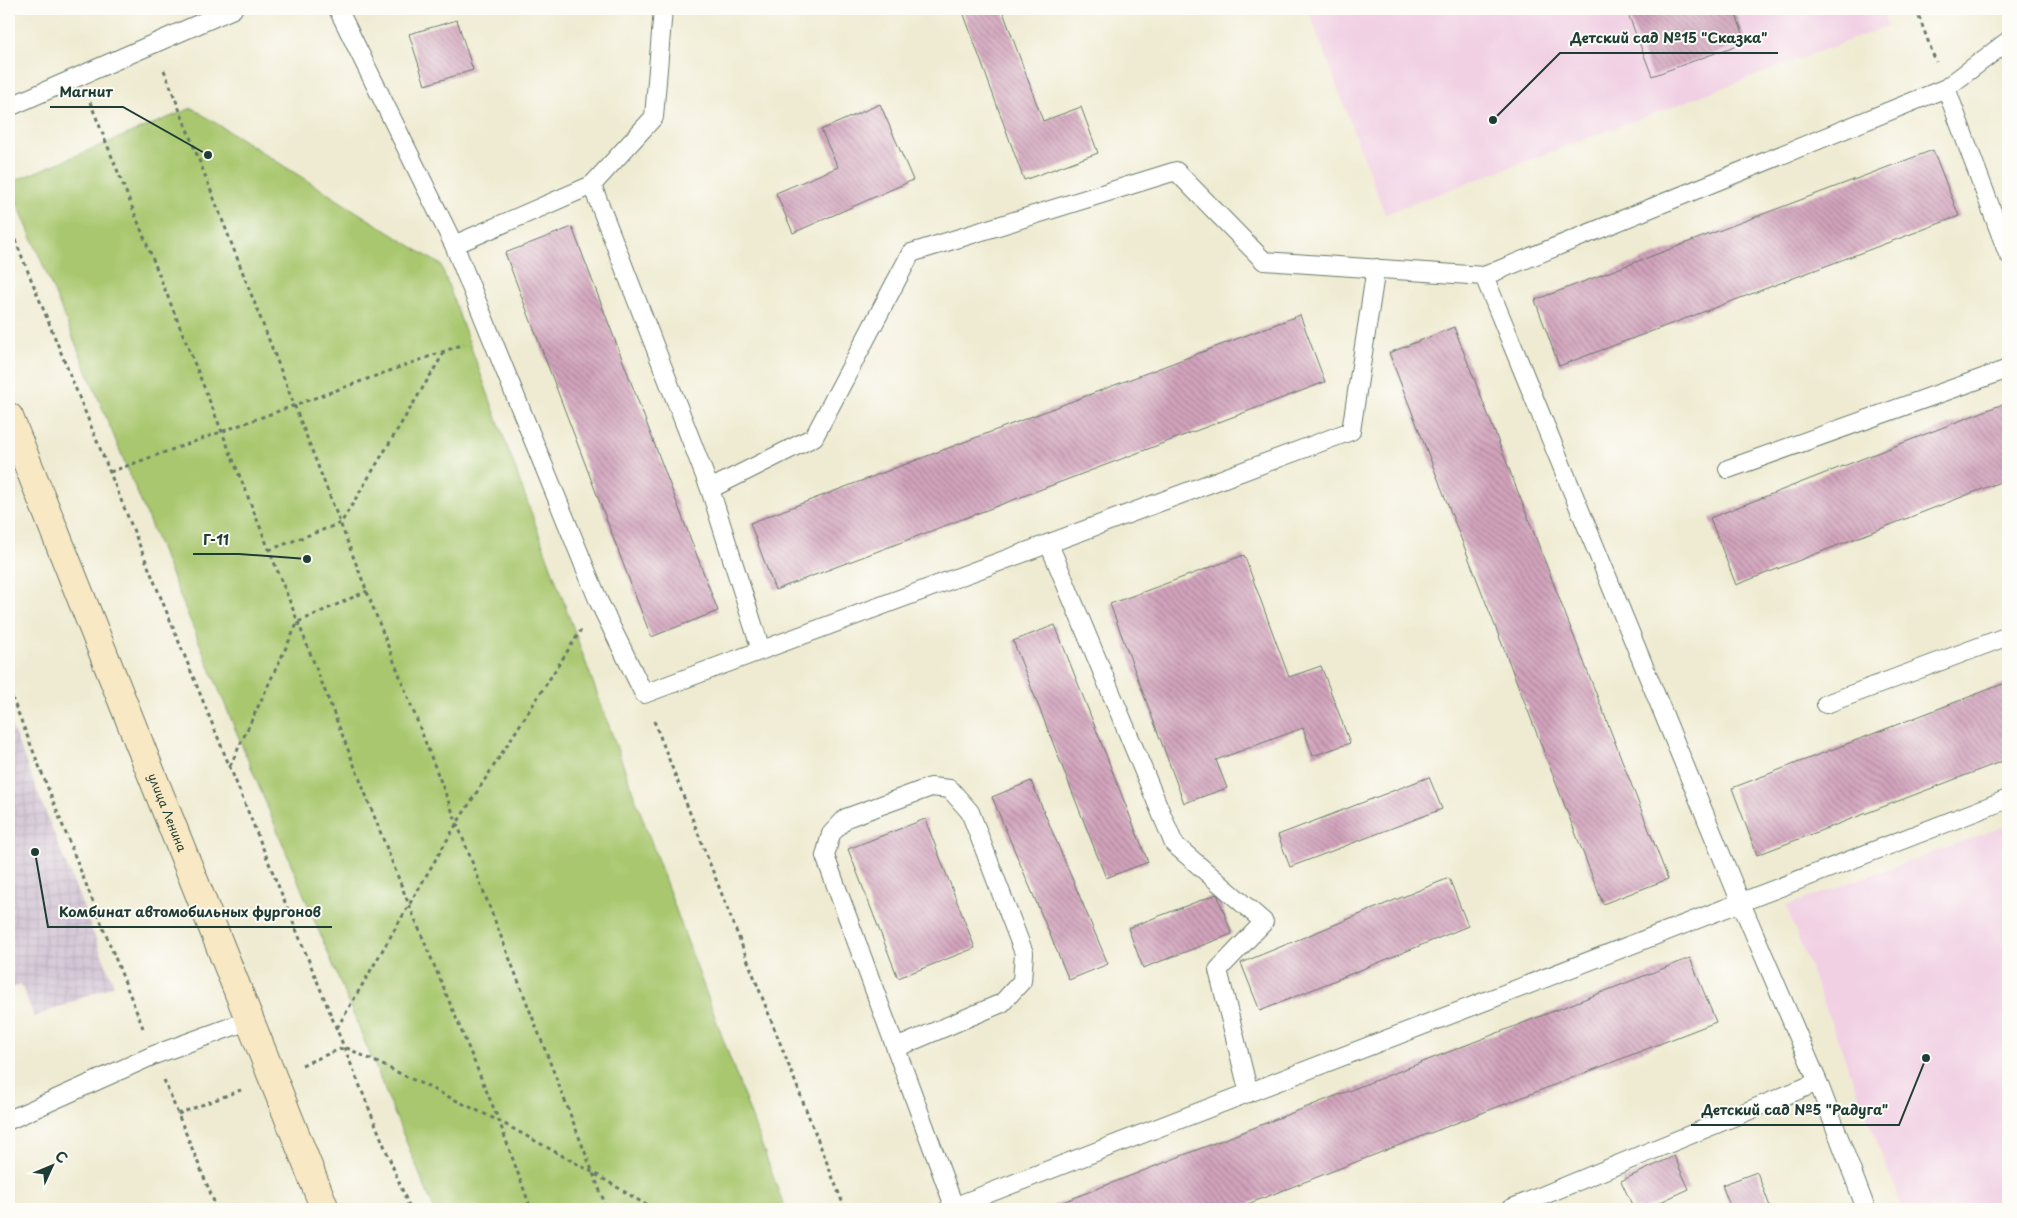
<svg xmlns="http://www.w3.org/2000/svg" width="2017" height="1218" viewBox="0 0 2017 1218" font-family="'Playpen Sans',sans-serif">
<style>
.built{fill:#f1d0e4}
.industrial{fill:url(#industrial-grid)}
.green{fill:#a9c76e;stroke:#648251}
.building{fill:url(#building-back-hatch)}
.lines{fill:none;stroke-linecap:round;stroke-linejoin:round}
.service-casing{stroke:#687a6b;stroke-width:20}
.secondary-casing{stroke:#687a6b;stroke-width:30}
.path{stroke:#687a6b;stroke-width:3;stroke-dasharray:4 4;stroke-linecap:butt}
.service{stroke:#fff;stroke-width:18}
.secondary{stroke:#f8e8c3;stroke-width:28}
.labels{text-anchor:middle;stroke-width:4;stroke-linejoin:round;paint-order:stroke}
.street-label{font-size:12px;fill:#1f3d34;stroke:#fdfcf7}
.leader{fill:none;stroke:#1f3d34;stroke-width:2}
.callout-dot{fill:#1f3d34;stroke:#fdfcf7;stroke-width:2}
.callout-label{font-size:14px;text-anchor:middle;font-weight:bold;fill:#1f3d34;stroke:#fdfcf7;stroke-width:4;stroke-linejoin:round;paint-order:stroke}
</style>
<defs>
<pattern id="industrial-grid" width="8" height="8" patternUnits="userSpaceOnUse" patternTransform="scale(1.25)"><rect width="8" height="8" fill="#cebed1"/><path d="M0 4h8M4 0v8" fill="none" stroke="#b0a4b4"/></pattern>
<pattern id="building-back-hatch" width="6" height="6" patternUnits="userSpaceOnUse" patternTransform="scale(1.25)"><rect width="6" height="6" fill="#d2a3bc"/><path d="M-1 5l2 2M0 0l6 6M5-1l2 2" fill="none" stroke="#aa869a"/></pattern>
</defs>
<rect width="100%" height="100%" fill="#fdfcf7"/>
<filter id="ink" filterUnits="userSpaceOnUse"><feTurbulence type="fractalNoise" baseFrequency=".02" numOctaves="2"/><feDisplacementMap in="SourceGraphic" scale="10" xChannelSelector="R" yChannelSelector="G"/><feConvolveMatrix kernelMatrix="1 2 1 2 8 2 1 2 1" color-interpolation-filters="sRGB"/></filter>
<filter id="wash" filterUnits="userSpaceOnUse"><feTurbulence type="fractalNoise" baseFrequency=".0096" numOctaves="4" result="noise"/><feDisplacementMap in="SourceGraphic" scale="20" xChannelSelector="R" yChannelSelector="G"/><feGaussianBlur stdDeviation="1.12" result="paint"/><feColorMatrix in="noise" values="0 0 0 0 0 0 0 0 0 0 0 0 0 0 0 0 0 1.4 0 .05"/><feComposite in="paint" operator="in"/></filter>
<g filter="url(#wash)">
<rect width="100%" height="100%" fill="#efebd2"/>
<path class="built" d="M 1308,9 L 1882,9 L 1888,26 L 1385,214 Z
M 2008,825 L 2008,1209 L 1903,1209 L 1786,906 Z"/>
<path class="industrial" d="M 9,720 L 114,985 L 34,1017 L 21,984 L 9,989 Z"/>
<path class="green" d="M 192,108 L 441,265 L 785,1209 L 434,1209 L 9,183 Z"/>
<g id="blocks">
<path class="building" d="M 962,9 L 1002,9 L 1043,121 L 1081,107 L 1098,153 L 1024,180 Z
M 1633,9 L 1734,9 L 1746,42 L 1652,76 L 1627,11 Z
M 457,20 L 473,70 L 425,85 L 409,34 Z
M 880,104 L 913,180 L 793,233 L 776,193 L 838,167 L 821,130 Z
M 1933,150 L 1959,216 L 1559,366 L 1535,300 Z
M 572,227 L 718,611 L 651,637 L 505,253 Z
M 1300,315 L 1325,382 L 775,590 L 750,523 Z
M 1454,327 L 1668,879 L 1603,904 L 1389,353 Z
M 2008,402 L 2008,479 L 1736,585 L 1710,518 Z
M 1244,555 L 1289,677 L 1321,666 L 1350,743 L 1313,756 L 1303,728 L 1216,760 L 1227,788 L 1184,803 L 1110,604 Z
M 1055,625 L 1148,862 L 1106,878 L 1013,641 Z
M 2008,682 L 2008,759 L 1757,855 L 1732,788 Z
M 1429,777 L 1442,809 L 1290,867 L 1278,835 Z
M 1031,781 L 1108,964 L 1069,980 L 992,797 Z
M 925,819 L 975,948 L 898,978 L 848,849 Z
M 1449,878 L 1468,926 L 1260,1011 L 1241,963 Z
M 1217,894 L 1232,934 L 1143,968 L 1128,928 Z
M 1690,958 L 1716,1022 L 1235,1209 L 1045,1209 Z
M 1674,1156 L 1689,1189 L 1645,1209 L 1634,1209 L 1621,1181 Z
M 1757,1172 L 1771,1209 L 1731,1209 L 1722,1185 Z"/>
</g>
</g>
<g filter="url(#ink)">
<use href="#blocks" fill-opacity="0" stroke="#687a6b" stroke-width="1"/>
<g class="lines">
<g class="service-casing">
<path id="service" d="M 338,9 L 454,245 L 599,602 L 644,694 L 1351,431 L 1376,268
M 1946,88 L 2008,254
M 9,107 L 233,9
M 592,185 L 710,489
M 454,245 L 592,185 L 654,117 L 663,9
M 1484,276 L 1741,903 L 1818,1082
M 1728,469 L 2008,369
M 1049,544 L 1174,844 L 1264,922 L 1218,970 L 1249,1093
M 761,650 L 710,489 L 814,437 L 911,253 L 1176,171 L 1264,261 L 1484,276 L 1946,88 L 2008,41
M 1826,704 L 2008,636
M 896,1048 L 1002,1003 L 1022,981 L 1024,953 L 970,812 L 950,789 L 931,787 L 846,818 L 831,834 L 825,856 L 955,1209
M 9,1120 L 154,1055 L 250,1020
M 948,1209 L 2008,799
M 1510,1209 L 1818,1082 L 1866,1209"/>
</g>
<g class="secondary-casing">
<g id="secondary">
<path id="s1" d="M 9,417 L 325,1209"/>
</g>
</g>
<path class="path" d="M 1916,9 L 1936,62
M 164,70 L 607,1209
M 90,102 L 298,622 L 409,905 L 499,1121 L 531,1209
M 9,225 L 410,1209
M 110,472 L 464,344
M 269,550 L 341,523 L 445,351
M 9,690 L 143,1028
M 654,721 L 845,1209
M 230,766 L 298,622 L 367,591
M 337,1028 L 457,823 L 581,630
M 302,1065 L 345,1047 L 499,1121 L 592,1172 L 653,1209
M 164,1080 L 217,1209
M 178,1114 L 241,1090"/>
<use href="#service" class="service"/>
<use href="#secondary" class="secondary"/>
</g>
</g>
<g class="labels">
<g class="street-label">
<text dy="4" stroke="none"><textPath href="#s1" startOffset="426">улица Ленина</textPath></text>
</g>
</g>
<path class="leader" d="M1493 120L1560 53H1778M208 155L123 107H50M307 559L239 554H193M35 852L48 927H332M1926 1058L1899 1125H1691"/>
<g class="callout-dot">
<circle cx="1493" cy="120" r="5"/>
<circle cx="208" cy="155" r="5"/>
<circle cx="307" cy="559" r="5"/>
<circle cx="35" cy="852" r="5"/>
<circle cx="1926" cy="1058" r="5"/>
</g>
<g class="callout-label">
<text x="1669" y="43">Детский сад №15 "Сказка"</text>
<text x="86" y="97">Магнит</text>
<text x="216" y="545">Г-11</text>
<text x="190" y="917">Комбинат автомобильных фургонов</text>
<text x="1795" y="1115">Детский сад №5 "Радуга"</text>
</g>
<rect width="2017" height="1218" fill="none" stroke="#fdfcf7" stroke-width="30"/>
<g transform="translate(52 1166) rotate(46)" stroke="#fdfcf7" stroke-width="4" paint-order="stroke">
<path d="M0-4L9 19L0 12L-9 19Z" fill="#1f3d34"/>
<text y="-8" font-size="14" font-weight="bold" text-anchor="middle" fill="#1f3d34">С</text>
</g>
</svg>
